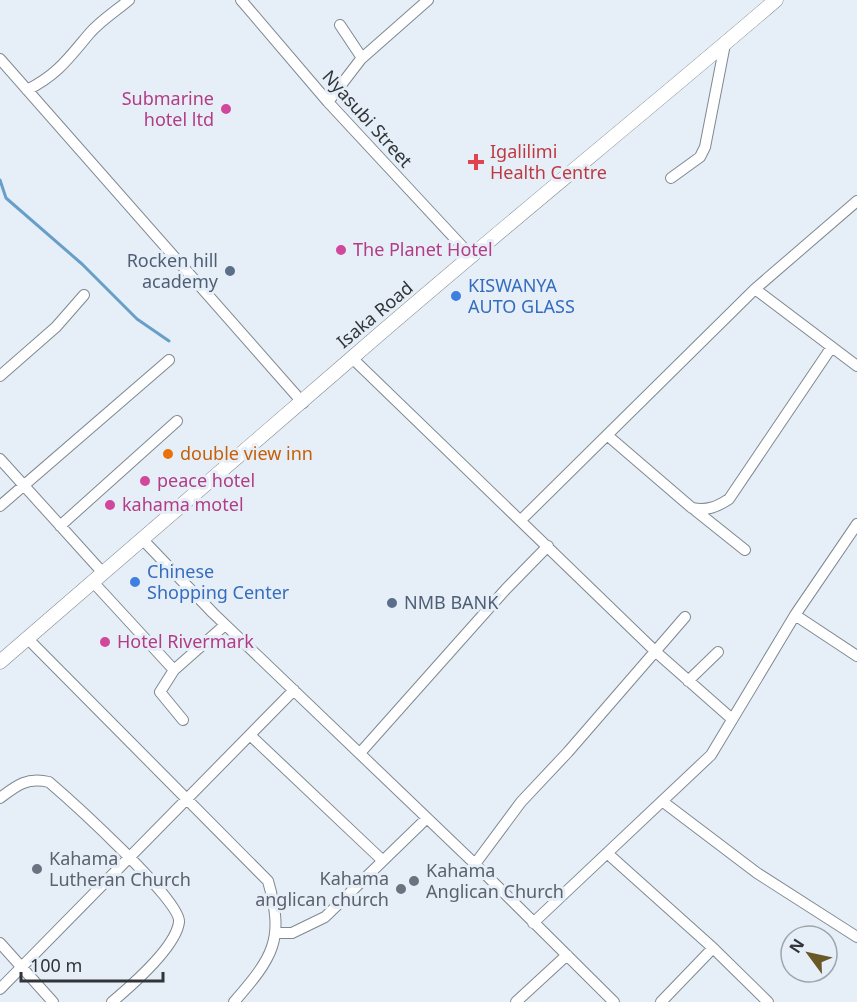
<svg xmlns="http://www.w3.org/2000/svg" width="857" height="1002" viewBox="0 0 857 1002" font-family="'Noto Sans',sans-serif">
<style>
.lines{fill:none;stroke-linecap:round;stroke-linejoin:round}
.stream{stroke:#679fc9;stroke-width:3}
.minor-casing{stroke:#808890;stroke-width:12}
.tertiary-casing{stroke:#808890;stroke-width:15}
.minor{stroke:#fff;stroke-width:10}
.tertiary{stroke:#fff;stroke-width:14}
.hotel-dot{fill:#d1479c;stroke:#e6eff8;stroke-width:2}
.health-dot{fill:#e0444e;stroke:#e6eff8;stroke-width:2}
.service-dot{fill:#5c6f8a;stroke:#e6eff8;stroke-width:2}
.shop-dot{fill:#3f7fe0;stroke:#e6eff8;stroke-width:2}
.food-dot{fill:#e8710a;stroke:#e6eff8;stroke-width:2}
.worship-dot{fill:#6b7280;stroke:#e6eff8;stroke-width:2}
.labels{text-anchor:middle;stroke-width:6;stroke-linejoin:round;paint-order:stroke}
.hotel-label{font-size:18px;fill:#b23c85;stroke:#e6eff8;text-anchor:start}
.street-label{font-size:18px;fill:#313538;stroke:#e6eff8}
.health-label{font-size:18px;fill:#be3a42;stroke:#e6eff8;text-anchor:start}
.service-label{font-size:18px;fill:#4e5e75;stroke:#e6eff8;text-anchor:end}
.shop-label{font-size:18px;fill:#366cbe;stroke:#e6eff8;text-anchor:start}
.food-label{font-size:18px;fill:#c56008;stroke:#e6eff8;text-anchor:start}
.worship-label{font-size:18px;fill:#5b616d;stroke:#e6eff8;text-anchor:start}
</style>
<rect width="100%" height="100%" fill="#e6eff8"/>
<g class="lines">
<path class="stream" d="M 0,180 L 6,198 L 82,264 L 137,319 L 169,341"/>
<g class="minor-casing">
<path id="minor" d="M 241,0 L 328,102 L 472,257
M 340,25 L 362,58
M 0,59 L 303,403
M 27,90 C 57,75 68,59 89,34 C 100,21 116,11 129,0
M 328,102 L 361,59 L 428,0
M 671,178 L 700,157 L 705,147 L 725,44
M 755,289 L 857,366
M 352,358 L 656,652 L 732,719
M 0,376 L 56,327 L 84,295
M 607,435 L 692,508 C 707,511 717,507 729,499 L 831,348
M 0,459 L 103,573
M 0,506 L 169,360
M 695,510 L 745,550
M 521,520 L 755,289 L 857,201
M 60,526 L 177,421
M 144,541 L 213,613 L 475,864 L 614,1002
M 93,582 L 174,670
M 795,615 L 857,656
M 27,638 L 268,881 C 285,940 273,957 234,1002
M 688,681 L 718,652
M 183,720 L 160,692 L 174,670 L 225,625
M 250,735 L 382,860
M 360,753 L 506,589 L 548,546
M 0,798 C 17,785 27,777 49,782 C 70,800 182,901 179,922 C 176,947 131,986 112,1002
M 662,801 L 757,873 L 857,937
M 607,853 L 713,948 L 768,1002
M 475,864 L 521,802 L 568,752 L 685,617
M 533,923 L 711,755 L 795,615 L 857,524
M 277,933 L 292,933 L 325,917 L 427,818
M 0,943 L 53,1002
M 0,989 L 294,690
M 516,1002 L 567,955
M 661,1002 L 713,948"/>
</g>
<g class="tertiary-casing">
<path id="tertiary" d="M 0,662 C 118,560 236,459 353,357 C 492,236 636,120 776,0"/>
</g>
<use href="#minor" class="minor"/>
<use href="#tertiary" class="tertiary"/>
</g>
<g class="hotel-dot">
<circle cx="226" cy="109" r="6"/>
<circle cx="341" cy="250" r="6"/>
<circle cx="145" cy="481" r="6"/>
<circle cx="110" cy="505" r="6"/>
<circle cx="105" cy="642" r="6"/>
</g>
<path class="health-dot" d="M473 153h6v6h6v6h-6v6h-6v-6h-6v-6h6z"/>
<g class="service-dot">
<circle cx="230" cy="271" r="6"/>
<circle cx="392" cy="603" r="6"/>
</g>
<g class="shop-dot">
<circle cx="456" cy="296" r="6"/>
<circle cx="135" cy="582" r="6"/>
</g>
<circle class="food-dot" cx="168" cy="454" r="6"/>
<g class="worship-dot">
<circle cx="37" cy="869" r="6"/>
<circle cx="414" cy="881" r="6"/>
<circle cx="401" cy="889" r="6"/>
</g>
<g class="labels">
<g class="hotel-label">
<text x="214" y="105" text-anchor="end">Submarine<tspan x="214" dy="21">hotel ltd</tspan></text>
<text x="353" y="256">The Planet Hotel</text>
<text x="157" y="487">peace hotel</text>
<text x="122" y="511">kahama motel</text>
<text x="117" y="648">Hotel Rivermark</text>
</g>
<g class="street-label">
<text transform="translate(367 119) rotate(48)" y="6">Nyasubi Street</text>
<text transform="translate(375 315) rotate(-40)" y="6">Isaka Road</text>
</g>
<g class="health-label">
<text x="490" y="158">Igalilimi<tspan x="490" dy="21">Health Centre</tspan></text>
</g>
<g class="service-label">
<text x="218" y="267">Rocken hill<tspan x="218" dy="21">academy</tspan></text>
<text x="404" y="609" text-anchor="start">NMB BANK</text>
</g>
<g class="shop-label">
<text x="468" y="292">KISWANYA<tspan x="468" dy="21">AUTO GLASS</tspan></text>
<text x="147" y="578">Chinese<tspan x="147" dy="21">Shopping Center</tspan></text>
</g>
<g class="food-label">
<text x="180" y="460">double view inn</text>
</g>
<g class="worship-label">
<text x="49" y="865">Kahama<tspan x="49" dy="21">Lutheran Church</tspan></text>
<text x="426" y="877">Kahama<tspan x="426" dy="21">Anglican Church</tspan></text>
<text x="389" y="885" text-anchor="end">Kahama<tspan x="389" dy="21">anglican church</tspan></text>
</g>
</g>
<g transform="translate(809 954) rotate(303)"><circle r="28" fill="#e6eff8" stroke="#9ea5ab" stroke-width="1.5"/>
<path d="M0-4.5L10 22L0 15L-10 22Z" fill="#695927"/>
<text y="-9" font-size="16" font-weight="bold" text-anchor="middle" fill="#313538">N</text>
</g>
<path d="M21 972v9h142v-9" fill="none" stroke="#313538" stroke-width="3"/>
<text x="30" y="972" font-size="18" fill="#313538" stroke="#e6eff8" stroke-width="4.5" paint-order="stroke">100 m</text>
</svg>
